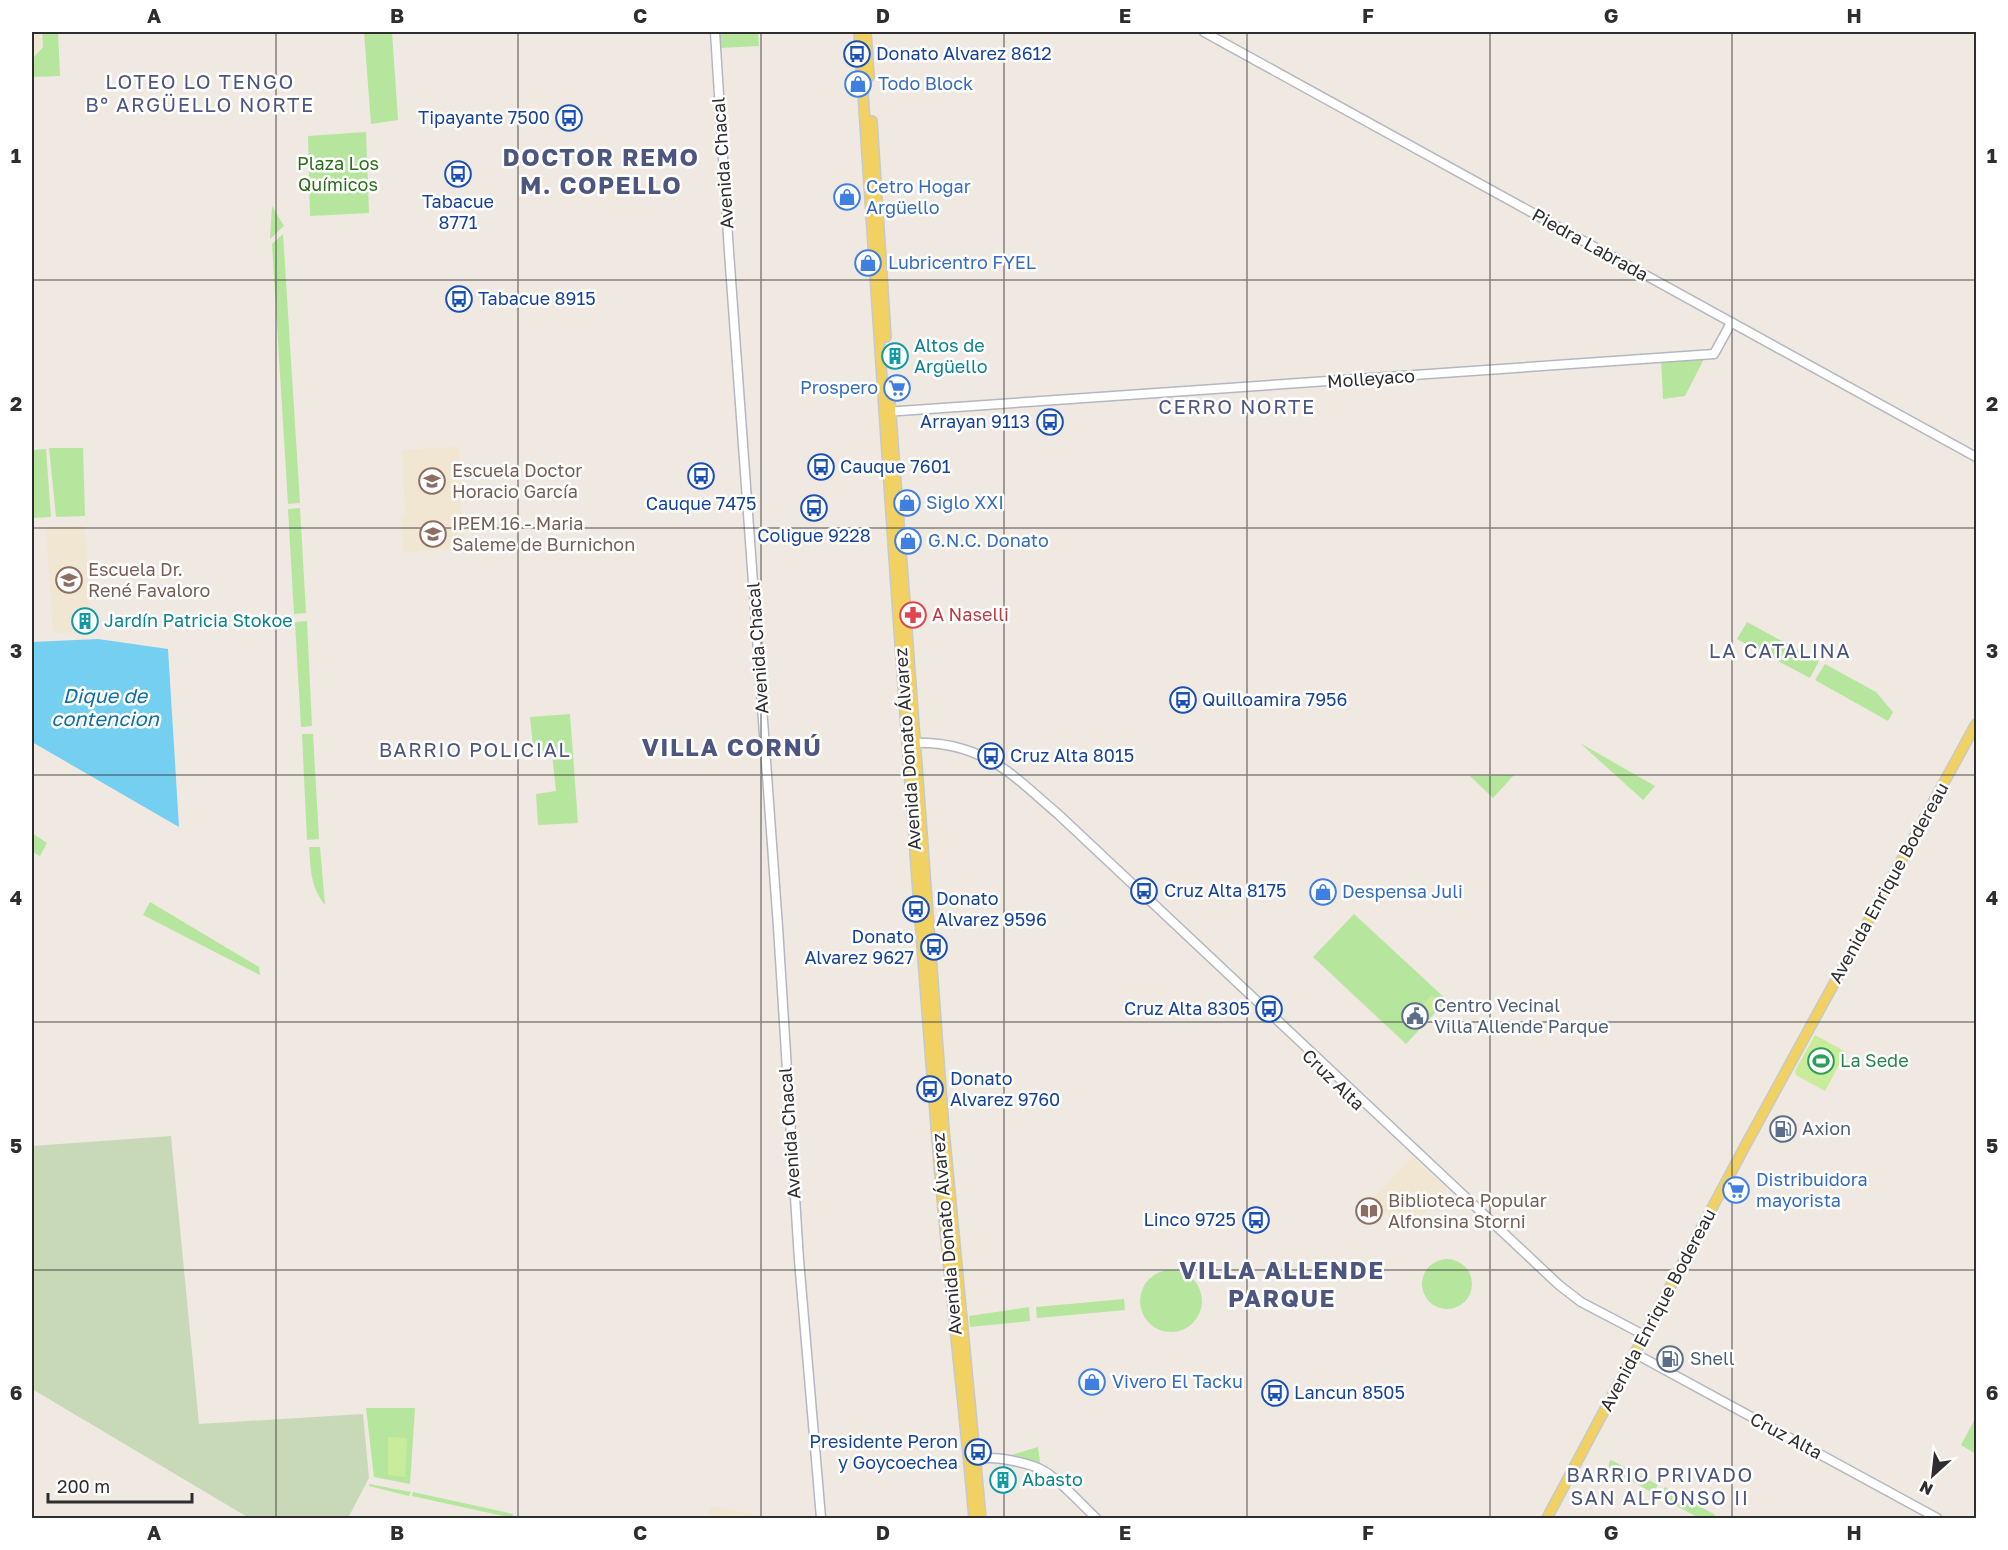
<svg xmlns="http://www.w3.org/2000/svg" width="2008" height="1550" viewBox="0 0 2008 1550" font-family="'Golos Text',sans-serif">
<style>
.education{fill:#f0e6d1}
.green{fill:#b6e59e}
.cemetery{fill:#c8d9b8}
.pitch{fill:#c9ec9a}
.water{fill:#75cff0}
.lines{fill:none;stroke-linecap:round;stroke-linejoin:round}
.stream{stroke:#75cff0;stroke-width:1.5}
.secondary-casing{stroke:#b4b7c1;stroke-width:11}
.primary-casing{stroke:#c9c9c9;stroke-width:12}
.secondary{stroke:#fff;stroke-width:8}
.primary{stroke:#f2d163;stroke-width:9}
.grid{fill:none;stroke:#2e2e2e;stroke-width:1.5;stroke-opacity:0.55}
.labels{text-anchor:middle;stroke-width:5;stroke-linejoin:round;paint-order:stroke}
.transit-label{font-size:18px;fill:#164399;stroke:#fff;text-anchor:start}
.shop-label{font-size:18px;fill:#366cbe;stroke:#fff;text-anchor:start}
.street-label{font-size:18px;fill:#2e2e2e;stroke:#fff}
.park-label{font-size:18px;fill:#2c6e1b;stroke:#fff}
.culture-label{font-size:18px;fill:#0d838f;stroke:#fff;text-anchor:start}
.education-label{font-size:18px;fill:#785e54;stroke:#fff;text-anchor:start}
.health-label{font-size:18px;fill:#be3a42;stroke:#fff;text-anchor:start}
.service-label{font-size:18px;fill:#4e5e75;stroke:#fff;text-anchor:start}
.leisure-label{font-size:18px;fill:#27864d;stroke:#fff;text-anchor:start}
.neighbourhood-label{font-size:20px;letter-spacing:1.5px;fill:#4d5680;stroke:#fff}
.water-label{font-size:20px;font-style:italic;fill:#0d6fa3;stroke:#fff}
.district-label{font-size:24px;font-weight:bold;letter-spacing:1.5px;fill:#4d5680;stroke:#fff}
.neatline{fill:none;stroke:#2e2e2e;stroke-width:2}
.grid-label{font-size:20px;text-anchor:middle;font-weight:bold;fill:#2e2e2e}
</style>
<rect width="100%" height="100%" fill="#efe9e1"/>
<path class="education" d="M 32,32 L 41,32 L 42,46 L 32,58 Z
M 459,447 L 464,549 L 403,552 L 401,515 L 405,514 L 402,450 Z
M 85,526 L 92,632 L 53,633 L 46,527 Z
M 1412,1157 L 1447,1189 L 1406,1233 L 1371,1200 Z
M 710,1506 L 768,1517 L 768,1518 L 708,1518 Z"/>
<path class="green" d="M 42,32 L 58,32 L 60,76 L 32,77 L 32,59 L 43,47 Z
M 364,32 L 392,32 L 398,120 L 371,124 Z
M 719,32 L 758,32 L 759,46 L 720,48 Z
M 366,132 L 369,213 L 310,216 L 308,136 Z
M 272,206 L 284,226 L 270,239 Z
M 283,234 L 300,503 L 288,504 L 272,244 Z
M 1661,358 L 1704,359 L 1685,396 L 1663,399 Z
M 49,448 L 83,448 L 85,516 L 56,517 Z
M 46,449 L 51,517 L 32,518 L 32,450 Z
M 300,508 L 306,613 L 294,614 L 288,509 Z
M 307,621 L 312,726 L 301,727 L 295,622 Z
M 1747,622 L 1819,661 L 1810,678 L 1737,639 Z
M 1825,664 L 1876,692 L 1893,712 L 1888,721 L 1815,680 Z
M 570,714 L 578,823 L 538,825 L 536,794 L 556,791 L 552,754 L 534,756 L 530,717 Z
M 302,734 L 313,734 L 319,839 L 307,840 Z
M 1580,743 L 1655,786 L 1643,800 Z
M 1514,775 L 1493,798 L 1470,776 Z
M 32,833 L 47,843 L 40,856 L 32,852 Z
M 309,847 L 320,847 L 325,905 C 310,886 311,870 309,847 Z
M 150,902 L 259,967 L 260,975 L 143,915 Z
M 1354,914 L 1447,1000 L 1406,1044 L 1313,957 Z
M1422 1284a25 25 0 1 1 50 0a25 25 0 1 1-50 0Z
M1140 1301a31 31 0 1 1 62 0a31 31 0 1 1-62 0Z
M 1124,1299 L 1125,1310 L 1037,1318 L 1036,1307 Z
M 1029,1307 L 1030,1321 L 970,1327 L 969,1316 Z
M 366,1408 L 415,1408 L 410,1484 L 374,1477 Z
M 1976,1417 L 1976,1454 L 1961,1445 Z
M 1038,1447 L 1041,1470 L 1004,1457 Z
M 1611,1460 L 1658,1485 L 1653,1493 L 1609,1468 L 1609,1462 Z
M 369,1484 L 411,1492 L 409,1496 L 369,1486 Z
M 1665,1487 L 1714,1514 L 1717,1518 L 1699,1518 L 1660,1497 Z
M 413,1492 L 513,1514 L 512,1518 L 412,1496 Z"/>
<path class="cemetery" d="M 171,1136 L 199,1424 L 363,1414 L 369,1478 L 348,1518 L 249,1518 L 32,1389 L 32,1146 Z"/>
<path class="pitch" d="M 1432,995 L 1440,1003 L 1427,1016 L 1419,1008 Z
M 1815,1035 L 1846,1052 L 1825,1091 L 1796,1075 L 1795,1071 Z
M 388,1437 L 407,1438 L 405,1477 L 388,1475 Z"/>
<path class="water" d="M 98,639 L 168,649 L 179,827 L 32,742 L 32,642 Z"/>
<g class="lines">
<path class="stream" d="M 1975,618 L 1976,616"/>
<g class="secondary-casing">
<path id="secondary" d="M 715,32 L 729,252 L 778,927 L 799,1260 L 821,1518
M 1204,32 L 1976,457
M 885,412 L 1714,354 L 1731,323
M 910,743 C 946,741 978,750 1007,771 C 1025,784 1041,800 1058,814 L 1559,1285 L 1581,1302 L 1644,1335
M 1634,1353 L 1937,1518
M 976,1460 C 991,1454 1030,1463 1044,1471 C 1059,1479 1083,1506 1096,1518"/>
</g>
<g class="primary-casing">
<path id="primary" d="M 859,32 C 884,413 909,794 940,1175 C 950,1290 964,1404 974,1518
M 866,32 L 869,77
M 872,121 L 886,337
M 890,402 L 944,1130 L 981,1518
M 1547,1518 L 1744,1148 L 1976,724"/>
</g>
<use href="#secondary" class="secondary"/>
<use href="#primary" class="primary"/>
</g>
<path class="grid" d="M 276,32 L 276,1518M 518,32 L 518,1518M 761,32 L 761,1518M 1004,32 L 1004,1518M 1247,32 L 1247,1518M 1490,32 L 1490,1518M 1732,32 L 1732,1518M 32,280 L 1976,280M 32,528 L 1976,528M 32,775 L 1976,775M 32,1022 L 1976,1022M 32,1270 L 1976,1270"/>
<defs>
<g id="bus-ring" transform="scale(1.35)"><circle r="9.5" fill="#fff" stroke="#1a4fb4" stroke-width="1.5"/><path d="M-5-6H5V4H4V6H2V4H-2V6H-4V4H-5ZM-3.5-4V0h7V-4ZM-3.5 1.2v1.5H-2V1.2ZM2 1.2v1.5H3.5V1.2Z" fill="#1a4fb4"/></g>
<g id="shop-ring" transform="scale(1.35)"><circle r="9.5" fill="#fff" stroke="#3f7fe0" stroke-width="1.5"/><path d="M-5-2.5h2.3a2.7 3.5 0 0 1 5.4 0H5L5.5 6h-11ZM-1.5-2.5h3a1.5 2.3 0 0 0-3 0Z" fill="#3f7fe0"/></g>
<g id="building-ring" transform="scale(1.35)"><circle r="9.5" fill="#fff" stroke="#0f9aa8" stroke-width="1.5"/><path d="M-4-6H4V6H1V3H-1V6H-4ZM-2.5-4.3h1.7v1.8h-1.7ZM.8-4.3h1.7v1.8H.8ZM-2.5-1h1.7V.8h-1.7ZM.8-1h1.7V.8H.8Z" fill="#0f9aa8"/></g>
<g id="supermarket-ring" transform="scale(1.35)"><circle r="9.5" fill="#fff" stroke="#3f7fe0" stroke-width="1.5"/><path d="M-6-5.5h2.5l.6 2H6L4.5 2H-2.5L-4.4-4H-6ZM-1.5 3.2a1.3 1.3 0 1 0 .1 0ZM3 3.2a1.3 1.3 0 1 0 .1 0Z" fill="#3f7fe0"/></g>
<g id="school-ring" transform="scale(1.35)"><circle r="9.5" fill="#fff" stroke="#8d6e63" stroke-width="1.5"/><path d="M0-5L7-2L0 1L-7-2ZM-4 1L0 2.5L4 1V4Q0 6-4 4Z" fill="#8d6e63"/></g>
<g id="pharmacy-ring" transform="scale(1.35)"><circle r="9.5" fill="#fff" stroke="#e0444e" stroke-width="1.5"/><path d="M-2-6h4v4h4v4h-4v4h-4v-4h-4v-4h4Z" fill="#e0444e"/></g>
<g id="civic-ring" transform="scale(1.35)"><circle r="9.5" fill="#fff" stroke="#5c6f8a" stroke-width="1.5"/><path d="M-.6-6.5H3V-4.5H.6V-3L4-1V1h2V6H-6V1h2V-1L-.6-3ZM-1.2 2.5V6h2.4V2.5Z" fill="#5c6f8a"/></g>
<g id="stadium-ring" transform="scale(1.35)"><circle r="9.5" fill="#fff" stroke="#2e9e5b" stroke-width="1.5"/><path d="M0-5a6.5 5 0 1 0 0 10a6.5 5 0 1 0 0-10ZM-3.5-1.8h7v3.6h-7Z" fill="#2e9e5b"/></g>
<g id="fuel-ring" transform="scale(1.35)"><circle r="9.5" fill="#fff" stroke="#5c6f8a" stroke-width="1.5"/><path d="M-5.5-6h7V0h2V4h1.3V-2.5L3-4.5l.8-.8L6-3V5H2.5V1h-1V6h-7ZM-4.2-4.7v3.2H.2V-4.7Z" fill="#5c6f8a"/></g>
<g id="library-ring" transform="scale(1.35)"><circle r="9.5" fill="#fff" stroke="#8d6e63" stroke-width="1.5"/><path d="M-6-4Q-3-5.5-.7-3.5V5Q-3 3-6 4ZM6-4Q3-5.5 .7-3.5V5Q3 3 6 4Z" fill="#8d6e63"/></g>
</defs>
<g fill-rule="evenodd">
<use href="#bus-ring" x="857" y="54"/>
<use href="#shop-ring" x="858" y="84"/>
<use href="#bus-ring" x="569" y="118"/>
<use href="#bus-ring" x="458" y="174"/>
<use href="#shop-ring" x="847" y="197"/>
<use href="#shop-ring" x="868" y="263"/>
<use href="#bus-ring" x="459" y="299"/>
<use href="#building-ring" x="895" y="356"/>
<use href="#supermarket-ring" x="897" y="388"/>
<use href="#bus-ring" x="1050" y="422"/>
<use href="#bus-ring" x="821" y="467"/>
<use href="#bus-ring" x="701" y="476"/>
<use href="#school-ring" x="432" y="481"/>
<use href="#shop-ring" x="907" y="503"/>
<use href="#bus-ring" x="814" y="508"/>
<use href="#school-ring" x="433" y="534"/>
<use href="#shop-ring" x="908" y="541"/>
<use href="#school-ring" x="69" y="580"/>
<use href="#pharmacy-ring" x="913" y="615"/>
<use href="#building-ring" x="85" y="621"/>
<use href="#bus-ring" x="1183" y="700"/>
<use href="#bus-ring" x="991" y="756"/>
<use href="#bus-ring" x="1144" y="891"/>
<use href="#shop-ring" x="1323" y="892"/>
<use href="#bus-ring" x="916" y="909"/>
<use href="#bus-ring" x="934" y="947"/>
<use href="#bus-ring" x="1269" y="1009"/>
<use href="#civic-ring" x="1415" y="1016"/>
<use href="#stadium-ring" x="1821" y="1061"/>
<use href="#bus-ring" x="930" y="1089"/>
<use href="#fuel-ring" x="1783" y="1129"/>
<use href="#supermarket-ring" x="1736" y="1190"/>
<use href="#library-ring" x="1369" y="1211"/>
<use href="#bus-ring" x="1256" y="1220"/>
<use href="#fuel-ring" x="1670" y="1359"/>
<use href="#shop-ring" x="1092" y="1382"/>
<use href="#bus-ring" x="1275" y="1393"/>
<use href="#bus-ring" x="978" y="1452"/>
<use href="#building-ring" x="1003" y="1480"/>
</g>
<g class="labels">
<g class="transit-label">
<text x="876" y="60">Donato Alvarez 8612</text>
<text x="550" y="124" text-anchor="end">Tipayante 7500</text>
<text x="458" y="208" text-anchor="middle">Tabacue<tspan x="458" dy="21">8771</tspan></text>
<text x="478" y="305">Tabacue 8915</text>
<text x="1030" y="428" text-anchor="end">Arrayan 9113</text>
<text x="840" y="473">Cauque 7601</text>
<text x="701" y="510" text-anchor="middle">Cauque 7475</text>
<text x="814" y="542" text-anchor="middle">Coligue 9228</text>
<text x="1202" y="706">Quilloamira 7956</text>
<text x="1010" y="762">Cruz Alta 8015</text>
<text x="1164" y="897">Cruz Alta 8175</text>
<text x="936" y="905">Donato<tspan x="936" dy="21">Alvarez 9596</tspan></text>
<text x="914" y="943" text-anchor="end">Donato<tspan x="914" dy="21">Alvarez 9627</tspan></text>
<text x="1250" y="1015" text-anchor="end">Cruz Alta 8305</text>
<text x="950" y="1085">Donato<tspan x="950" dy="21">Alvarez 9760</tspan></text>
<text x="1236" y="1226" text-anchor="end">Linco 9725</text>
<text x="1294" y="1399">Lancun 8505</text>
<text x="958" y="1448" text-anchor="end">Presidente Peron<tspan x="958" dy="21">y Goycoechea</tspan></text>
</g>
<g class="shop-label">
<text x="878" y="90">Todo Block</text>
<text x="866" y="193">Cetro Hogar<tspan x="866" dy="21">Argüello</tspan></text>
<text x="888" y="269">Lubricentro FYEL</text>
<text x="878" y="394" text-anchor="end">Prospero</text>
<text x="926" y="509">Siglo XXI</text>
<text x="928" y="547">G.N.C. Donato</text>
<text x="1342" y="898">Despensa Juli</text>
<text x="1756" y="1186">Distribuidora<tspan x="1756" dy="21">mayorista</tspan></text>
<text x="1112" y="1388">Vivero El Tacku</text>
</g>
<g class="street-label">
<text transform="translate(723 163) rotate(-94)" y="6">Avenida Chacal</text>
<text transform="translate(1590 245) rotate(29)" y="6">Piedra Labrada</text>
<text transform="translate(1371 379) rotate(-4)" y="6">Molleyaco</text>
<text transform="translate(758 648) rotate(-94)" y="6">Avenida Chacal</text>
<text transform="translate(908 749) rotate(-94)" y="6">Avenida Donato Álvarez</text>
<text transform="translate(1889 883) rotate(-61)" y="6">Avenida Enrique Bodereau</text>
<text transform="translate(1333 1080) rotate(44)" y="6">Cruz Alta</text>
<text transform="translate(790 1133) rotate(-94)" y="6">Avenida Chacal</text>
<text transform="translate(947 1234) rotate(-95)" y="6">Avenida Donato Álvarez</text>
<text transform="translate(1658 1310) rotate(-62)" y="6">Avenida Enrique Bodereau</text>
<text transform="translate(1786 1436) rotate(28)" y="6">Cruz Alta</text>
</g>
<g class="park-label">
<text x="338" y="170">Plaza Los<tspan x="338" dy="21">Químicos</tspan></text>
</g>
<g class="culture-label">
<text x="914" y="352">Altos de<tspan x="914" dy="21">Argüello</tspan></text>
<text x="104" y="627">Jardín Patricia Stokoe</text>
<text x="1022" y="1486">Abasto</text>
</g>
<g class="education-label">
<text x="452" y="477">Escuela Doctor<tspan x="452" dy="21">Horacio García</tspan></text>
<text x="452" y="530">IPEM 16 - Maria<tspan x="452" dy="21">Saleme de Burnichon</tspan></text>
<text x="88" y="576">Escuela Dr.<tspan x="88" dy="21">René Favaloro</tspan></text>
<text x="1388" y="1207">Biblioteca Popular<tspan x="1388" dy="21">Alfonsina Storni</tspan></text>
</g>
<g class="health-label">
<text x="932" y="621">A Naselli</text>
</g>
<g class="service-label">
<text x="1434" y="1012">Centro Vecinal<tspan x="1434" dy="21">Villa Allende Parque</tspan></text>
<text x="1802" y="1135">Axion</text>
<text x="1690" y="1365">Shell</text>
</g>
<g class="leisure-label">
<text x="1840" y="1067">La Sede</text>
</g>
<g class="neighbourhood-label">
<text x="200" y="89">LOTEO LO TENGO<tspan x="200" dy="23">B° ARGÜELLO NORTE</tspan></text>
<text x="1237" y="414">CERRO NORTE</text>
<text x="1780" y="658">LA CATALINA</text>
<text x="475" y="757">BARRIO POLICIAL</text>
<text x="1660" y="1482">BARRIO PRIVADO<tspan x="1660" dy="23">SAN ALFONSO II</tspan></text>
</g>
<g class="water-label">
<text x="105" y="703">Dique de<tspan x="105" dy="23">contencion</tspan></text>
</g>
<g class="district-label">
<text x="601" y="166">DOCTOR REMO<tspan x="601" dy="28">M. COPELLO</tspan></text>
<text x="732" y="756">VILLA CORNÚ</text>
<text x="1282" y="1279">VILLA ALLENDE<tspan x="1282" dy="28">PARQUE</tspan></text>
</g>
</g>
<rect width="2008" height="1550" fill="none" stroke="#ffffff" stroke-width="66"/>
<g transform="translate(1933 1475) rotate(207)" stroke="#ffffff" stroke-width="4.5" paint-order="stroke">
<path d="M0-4.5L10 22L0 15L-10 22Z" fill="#2e2e2e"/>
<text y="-9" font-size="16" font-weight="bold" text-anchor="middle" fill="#2e2e2e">N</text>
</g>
<path d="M48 1493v9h144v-9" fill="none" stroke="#2e2e2e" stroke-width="3"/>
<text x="57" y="1493" font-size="18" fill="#2e2e2e" stroke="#ffffff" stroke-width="4.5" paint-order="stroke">200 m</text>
<rect x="33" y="33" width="1942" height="1484" class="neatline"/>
<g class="grid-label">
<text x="154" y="23">A</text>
<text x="397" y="23">B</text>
<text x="640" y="23">C</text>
<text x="883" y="23">D</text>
<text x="1125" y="23">E</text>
<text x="1368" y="23">F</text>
<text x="1611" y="23">G</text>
<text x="1854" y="23">H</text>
<text x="16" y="163">1</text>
<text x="1992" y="163">1</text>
<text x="16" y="411">2</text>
<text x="1992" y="411">2</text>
<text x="16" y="658">3</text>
<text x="1992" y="658">3</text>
<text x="16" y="905">4</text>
<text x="1992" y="905">4</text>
<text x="16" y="1153">5</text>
<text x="1992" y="1153">5</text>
<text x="16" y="1400">6</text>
<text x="1992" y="1400">6</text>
<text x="154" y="1540">A</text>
<text x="397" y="1540">B</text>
<text x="640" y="1540">C</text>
<text x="883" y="1540">D</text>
<text x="1125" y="1540">E</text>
<text x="1368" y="1540">F</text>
<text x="1611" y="1540">G</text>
<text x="1854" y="1540">H</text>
</g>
</svg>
